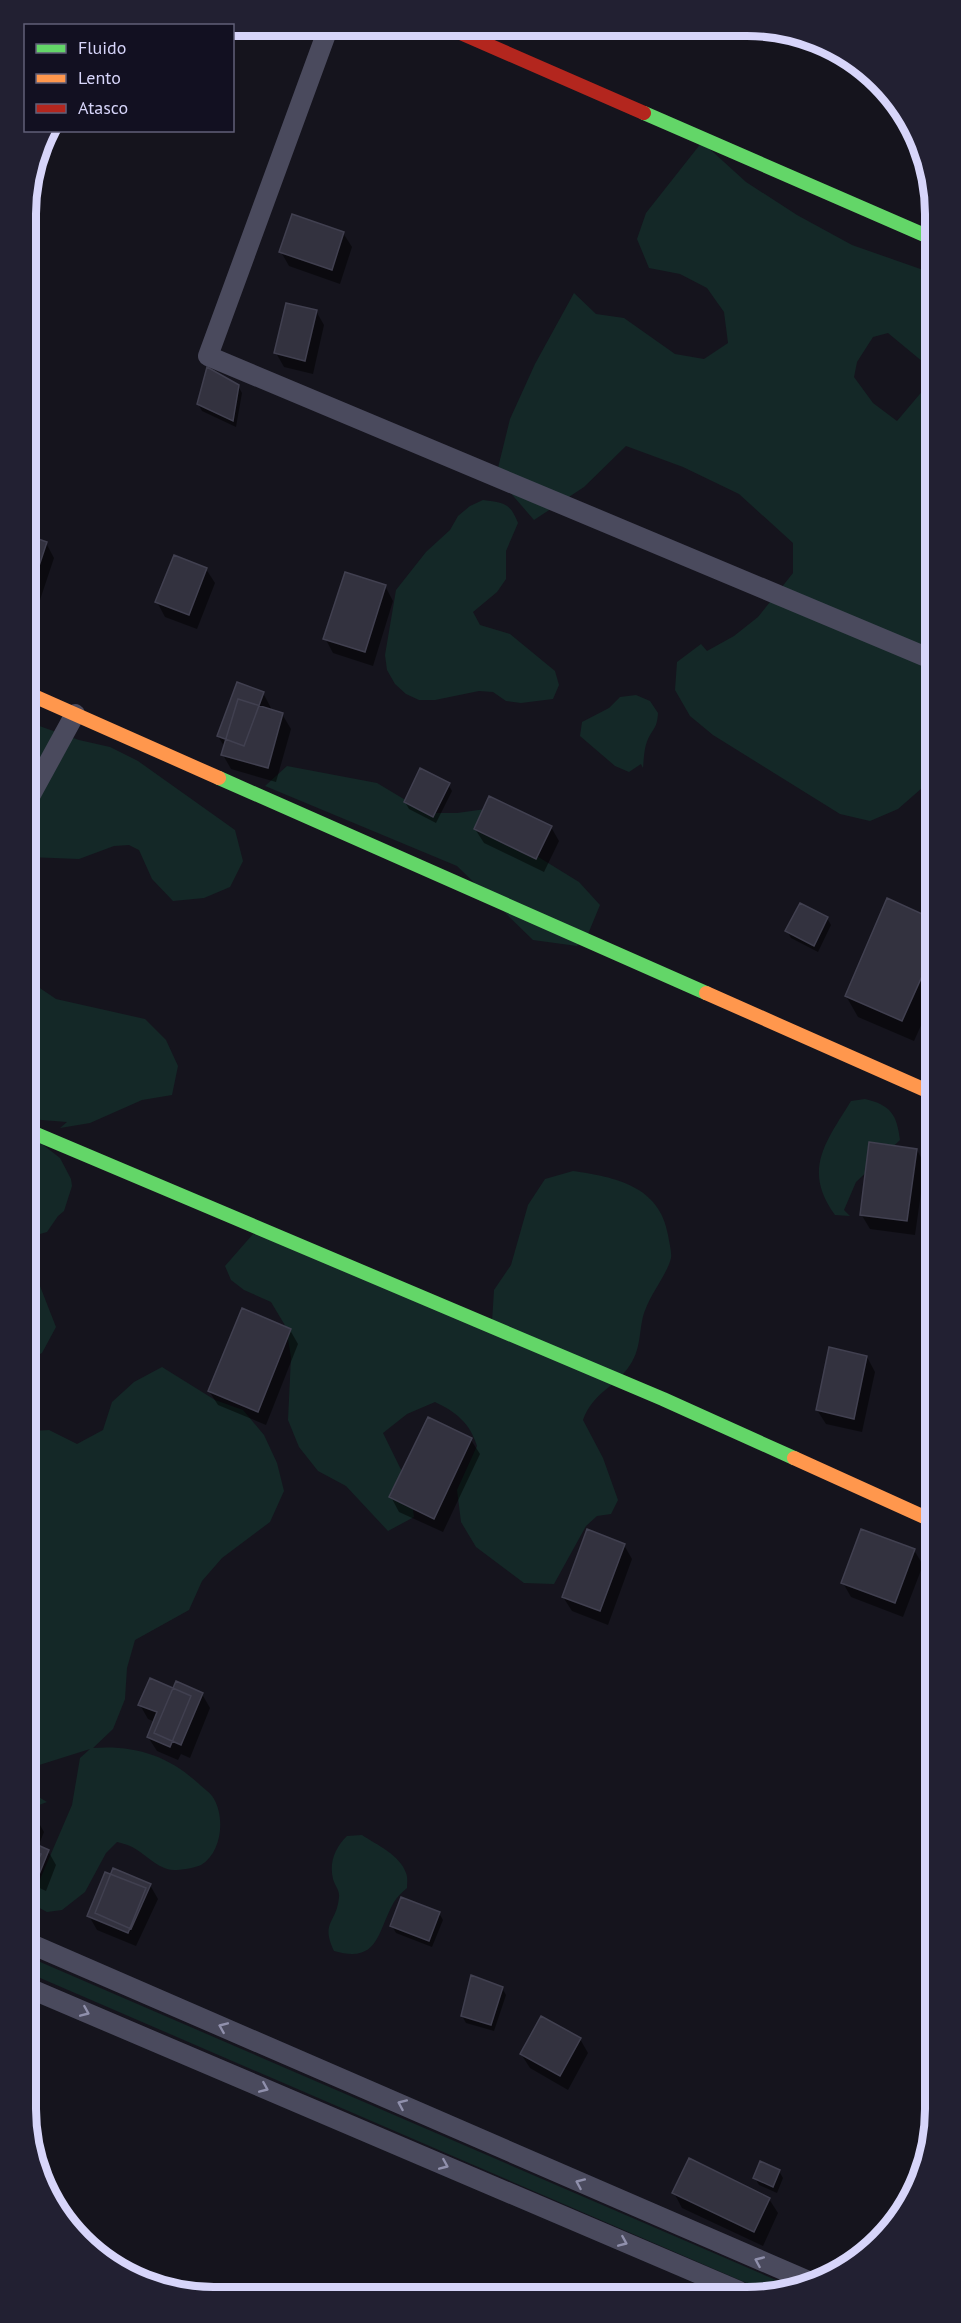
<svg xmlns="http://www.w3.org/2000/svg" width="961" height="2323" viewBox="0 0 961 2323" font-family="'PT Sans',sans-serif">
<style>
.green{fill:#142827}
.shadow{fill:#0007}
.building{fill:#33323f;stroke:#414050;stroke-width:1.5}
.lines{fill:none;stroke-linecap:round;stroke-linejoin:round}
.lane{stroke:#4a4a5d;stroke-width:20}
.fast{stroke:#63d668;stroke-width:14}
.slow{stroke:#ff974d;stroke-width:14}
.jam{stroke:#b3261e;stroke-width:14}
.oneway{stroke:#9090ac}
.rim{fill:none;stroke:#d7d5fa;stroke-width:8}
</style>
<rect width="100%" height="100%" fill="#15141d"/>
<path class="green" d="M 702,142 L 746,182 L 797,215 L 852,245 L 929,272 L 930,373 L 923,362 L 888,333 L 873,337 L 857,362 L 854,377 L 873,403 L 897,421 L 925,388 L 930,376 L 931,784 L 922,788 L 898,809 L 870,821 L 840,814 L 713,735 L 690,716 L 675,690 L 677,662 L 701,644 L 707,651 L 734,636 L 758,617 L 793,573 L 793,543 L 739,494 L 683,467 L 626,446 L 584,487 L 534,520 L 496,476 L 510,419 L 535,364 L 574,293 L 596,314 L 624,318 L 675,354 L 704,359 L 728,343 L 724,312 L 707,288 L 680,274 L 649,268 L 637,239 L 646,213 Z
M 483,500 C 505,503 510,503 518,523 L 506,551 L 506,579 L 497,592 L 473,612 L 480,625 L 510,634 L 555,671 L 559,685 L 553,699 L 521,703 L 506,701 L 493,692 L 479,691 L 435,700 L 419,700 L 406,694 L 395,684 L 387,670 L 385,655 L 396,590 L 426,552 L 450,530 L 458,516 L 470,506 Z
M 636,695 L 650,701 L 658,713 C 657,728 654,727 648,739 C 644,748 644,758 643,768 L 641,764 L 629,772 L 615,766 L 580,736 L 582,722 L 609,708 L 620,697 Z
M 28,722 L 79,740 L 110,747 L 138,761 L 235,830 L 243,861 L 230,887 L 204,898 L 173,901 L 152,879 L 139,850 L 129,845 L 114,846 L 79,859 L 28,857 Z
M 287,766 L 377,783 L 427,813 L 457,813 L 486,809 L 527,850 L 579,882 L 600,905 L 588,934 L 577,946 L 533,940 L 457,866 L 265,786 Z
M 28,980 L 56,999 L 145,1019 L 166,1040 L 178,1066 L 172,1095 L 142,1100 L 90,1123 L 60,1128 L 67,1122 L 29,1119 Z
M 865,1099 C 891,1105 897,1115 900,1140 L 856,1182 L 844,1210 L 850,1216 L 835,1215 C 802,1170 826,1142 851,1101 Z
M 29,1134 L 60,1158 L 71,1179 L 72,1186 L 64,1211 L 58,1216 L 47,1232 L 40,1234 L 29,1231 Z
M 573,1171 C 615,1177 660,1186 668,1235 C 669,1242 672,1252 671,1258 C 667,1274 652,1292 646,1308 C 638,1325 643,1346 630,1365 C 616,1387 593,1392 583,1420 L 603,1458 L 618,1500 L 611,1514 L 597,1516 L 586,1526 L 554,1584 L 524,1583 L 476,1547 L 461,1522 L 457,1490 L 477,1446 C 470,1423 456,1412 435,1402 L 407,1414 L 383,1433 L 410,1488 L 414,1517 L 388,1531 L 346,1486 L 318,1471 L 299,1447 L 288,1420 L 291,1357 L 286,1327 L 271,1302 L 244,1290 L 231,1280 L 225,1266 L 253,1234 L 492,1322 L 494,1290 L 511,1265 L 528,1205 L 545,1179 Z
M 29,1258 L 56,1327 L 42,1353 L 29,1360 Z
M 162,1367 L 215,1400 L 243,1410 L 264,1435 L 277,1463 L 284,1491 L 270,1522 L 222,1558 L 202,1581 L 189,1610 L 135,1640 L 127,1668 L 125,1699 L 113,1729 L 93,1748 C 134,1745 167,1755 198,1783 C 203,1788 211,1793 214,1799 C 225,1818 222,1852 201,1865 C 195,1868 180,1870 174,1870 C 158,1870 144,1852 130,1846 C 126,1844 121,1843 117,1842 L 106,1853 L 85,1892 L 62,1910 L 47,1912 L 34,1905 L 32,1898 L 72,1805 L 80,1758 L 90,1749 L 36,1766 L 37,1796 L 47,1802 L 31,1808 L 30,1431 L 49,1430 L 77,1444 L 103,1430 L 112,1402 L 134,1382 Z
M 362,1835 C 377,1845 400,1855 406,1873 C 408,1877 407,1884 407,1888 C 402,1892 397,1897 394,1902 C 377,1932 379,1964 334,1951 C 320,1922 337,1923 339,1897 C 340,1891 335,1886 333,1879 C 329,1862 335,1848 347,1836 Z
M 31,1958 L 799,2290 L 765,2291 L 31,1974 Z"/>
<path class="shadow" d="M 343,233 L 352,247 L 340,284 L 289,266 L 281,252 Z
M 316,311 L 324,325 L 313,374 L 284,367 L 276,353 Z
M 238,386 L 242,393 L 236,427 L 202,411 L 198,404 Z
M 27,537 L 46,543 L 54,558 L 28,636 Z
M 206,569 L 215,583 L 197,629 L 165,617 L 157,602 Z
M 385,586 L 393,601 L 373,666 L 333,653 L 325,638 Z
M 263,693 L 271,708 L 270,711 L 282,714 L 291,729 L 276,782 L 231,769 L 223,755 L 225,748 L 218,736 Z
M 448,784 L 452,791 L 436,823 L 409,809 L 405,802 Z
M 551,827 L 559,841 L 544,872 L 484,843 L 475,829 Z
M 887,900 L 931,919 L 932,1001 L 914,1041 L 858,1017 L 846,996 Z
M 827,918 L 831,925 L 818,952 L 791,938 L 787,931 Z
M 917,1150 L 925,1165 L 915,1235 L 870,1229 L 861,1214 Z
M 290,1330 L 298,1344 L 266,1425 L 218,1405 L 209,1391 Z
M 867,1357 L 875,1372 L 862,1432 L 826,1424 L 817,1410 Z
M 471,1440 L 480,1454 L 443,1532 L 399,1512 L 391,1497 Z
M 624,1545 L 632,1559 L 608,1625 L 572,1611 L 563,1597 Z
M 914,1550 L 923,1565 L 903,1617 L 851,1597 L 843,1583 Z
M 174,1689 L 202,1694 L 210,1708 L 190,1758 L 181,1754 L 178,1760 L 157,1751 L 148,1737 L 155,1722 L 148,1719 L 140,1705 Z
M 31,1816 L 36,1818 L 44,1832 L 38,1847 L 48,1851 L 56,1865 L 46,1891 L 31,1884 Z
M 150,1885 L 158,1899 L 136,1946 L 97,1930 L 89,1916 Z
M 439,1913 L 443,1920 L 432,1947 L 396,1933 L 392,1926 Z
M 502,1988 L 506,1995 L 494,2031 L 466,2023 L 462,2016 Z
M 580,2039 L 588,2053 L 568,2090 L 530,2068 L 521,2054 Z
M 779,2171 L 783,2178 L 777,2193 L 759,2185 L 755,2178 Z
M 674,2193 L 769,2199 L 778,2213 L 763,2246 L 682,2208 Z"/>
<path class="building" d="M 292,214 L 344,232 L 332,270 L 279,252 Z
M 286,303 L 317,310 L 305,361 L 274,353 Z
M 207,367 L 239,385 L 233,421 L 197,404 Z
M 27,535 L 47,542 L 27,602 Z
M 174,555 L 207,568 L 189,615 L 155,602 Z
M 345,572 L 386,585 L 365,652 L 323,639 Z
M 237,682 L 264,692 L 244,746 L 217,736 Z
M 238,699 L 283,713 L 268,768 L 221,755 Z
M 420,768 L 450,783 L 433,817 L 404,802 Z
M 489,796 L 552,826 L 536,859 L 474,829 Z
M 887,898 L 931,918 L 932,954 L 902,1021 L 845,996 Z
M 800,903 L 828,917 L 814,946 L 785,931 Z
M 869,1142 L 917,1149 L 907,1221 L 860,1215 Z
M 242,1308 L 291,1329 L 258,1412 L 208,1391 Z
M 829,1347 L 867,1356 L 854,1419 L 816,1410 Z
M 428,1417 L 472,1438 L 434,1519 L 389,1497 Z
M 587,1529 L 625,1544 L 600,1611 L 562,1597 Z
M 861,1529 L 915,1549 L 895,1603 L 841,1583 Z
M 150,1678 L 191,1696 L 170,1747 L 147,1737 L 157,1712 L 138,1705 Z
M 176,1681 L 203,1693 L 181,1745 L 154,1733 Z
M 31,1842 L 49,1850 L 38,1877 L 31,1874 Z
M 31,1849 L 41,1854 L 31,1876 Z
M 113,1868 L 151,1884 L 131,1929 L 95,1913 Z
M 105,1872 L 146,1888 L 128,1933 L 87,1916 Z
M 401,1897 L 440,1912 L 429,1941 L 390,1926 Z
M 471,1975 L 503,1987 L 491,2025 L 461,2016 Z
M 541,2016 L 581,2038 L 560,2076 L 520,2054 Z
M 689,2158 L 770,2198 L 754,2232 L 672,2193 Z
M 760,2161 L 780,2170 L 773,2187 L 753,2178 Z"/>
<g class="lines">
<path class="lane" d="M 329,26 L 208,356 L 931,659
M 28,800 L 75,714
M 31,1944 L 813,2283
M 31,1989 L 739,2291"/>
<path class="fast" d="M 644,113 L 929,237
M 219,778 L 706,993
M 29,1131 L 663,1399 L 794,1458"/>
<path class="slow" d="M 27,693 L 219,778
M 706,993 L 932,1093
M 794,1458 L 933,1521"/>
<path class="jam" d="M 447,27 L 644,113"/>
</g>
<defs><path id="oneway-chevron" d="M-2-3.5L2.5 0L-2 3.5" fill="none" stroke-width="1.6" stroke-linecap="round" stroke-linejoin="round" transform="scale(1.5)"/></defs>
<g class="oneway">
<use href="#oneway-chevron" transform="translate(85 2012) rotate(23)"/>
<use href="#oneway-chevron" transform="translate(223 2027) rotate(-157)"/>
<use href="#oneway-chevron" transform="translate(264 2088) rotate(23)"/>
<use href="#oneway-chevron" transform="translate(402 2104) rotate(-156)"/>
<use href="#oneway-chevron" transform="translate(444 2165) rotate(23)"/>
<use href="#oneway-chevron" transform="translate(580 2183) rotate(-156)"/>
<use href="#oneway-chevron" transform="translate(623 2242) rotate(23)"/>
<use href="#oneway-chevron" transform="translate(759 2261) rotate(-156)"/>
</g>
<path d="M0 0H961V2323H0ZM214 36H747A178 178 0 0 1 925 214V2109A178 178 0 0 1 747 2287H214A178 178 0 0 1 36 2109V214A178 178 0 0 1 214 36Z" fill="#222032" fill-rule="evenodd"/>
<path class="rim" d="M214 36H747A178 178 0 0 1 925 214V2109A178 178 0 0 1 747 2287H214A178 178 0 0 1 36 2109V214A178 178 0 0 1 214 36Z"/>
<rect x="24" y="24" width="210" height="108" fill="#121021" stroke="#615f78" stroke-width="1.5"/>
<rect x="36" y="44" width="30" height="9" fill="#63d668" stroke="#615f78" stroke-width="1.5"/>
<text x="78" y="54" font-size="18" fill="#d7d5fa">Fluido</text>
<rect x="36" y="74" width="30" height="9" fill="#ff974d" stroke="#615f78" stroke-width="1.5"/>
<text x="78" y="84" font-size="18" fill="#d7d5fa">Lento</text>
<rect x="36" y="104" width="30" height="9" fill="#b3261e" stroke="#615f78" stroke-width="1.5"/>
<text x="78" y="114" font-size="18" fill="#d7d5fa">Atasco</text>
</svg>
